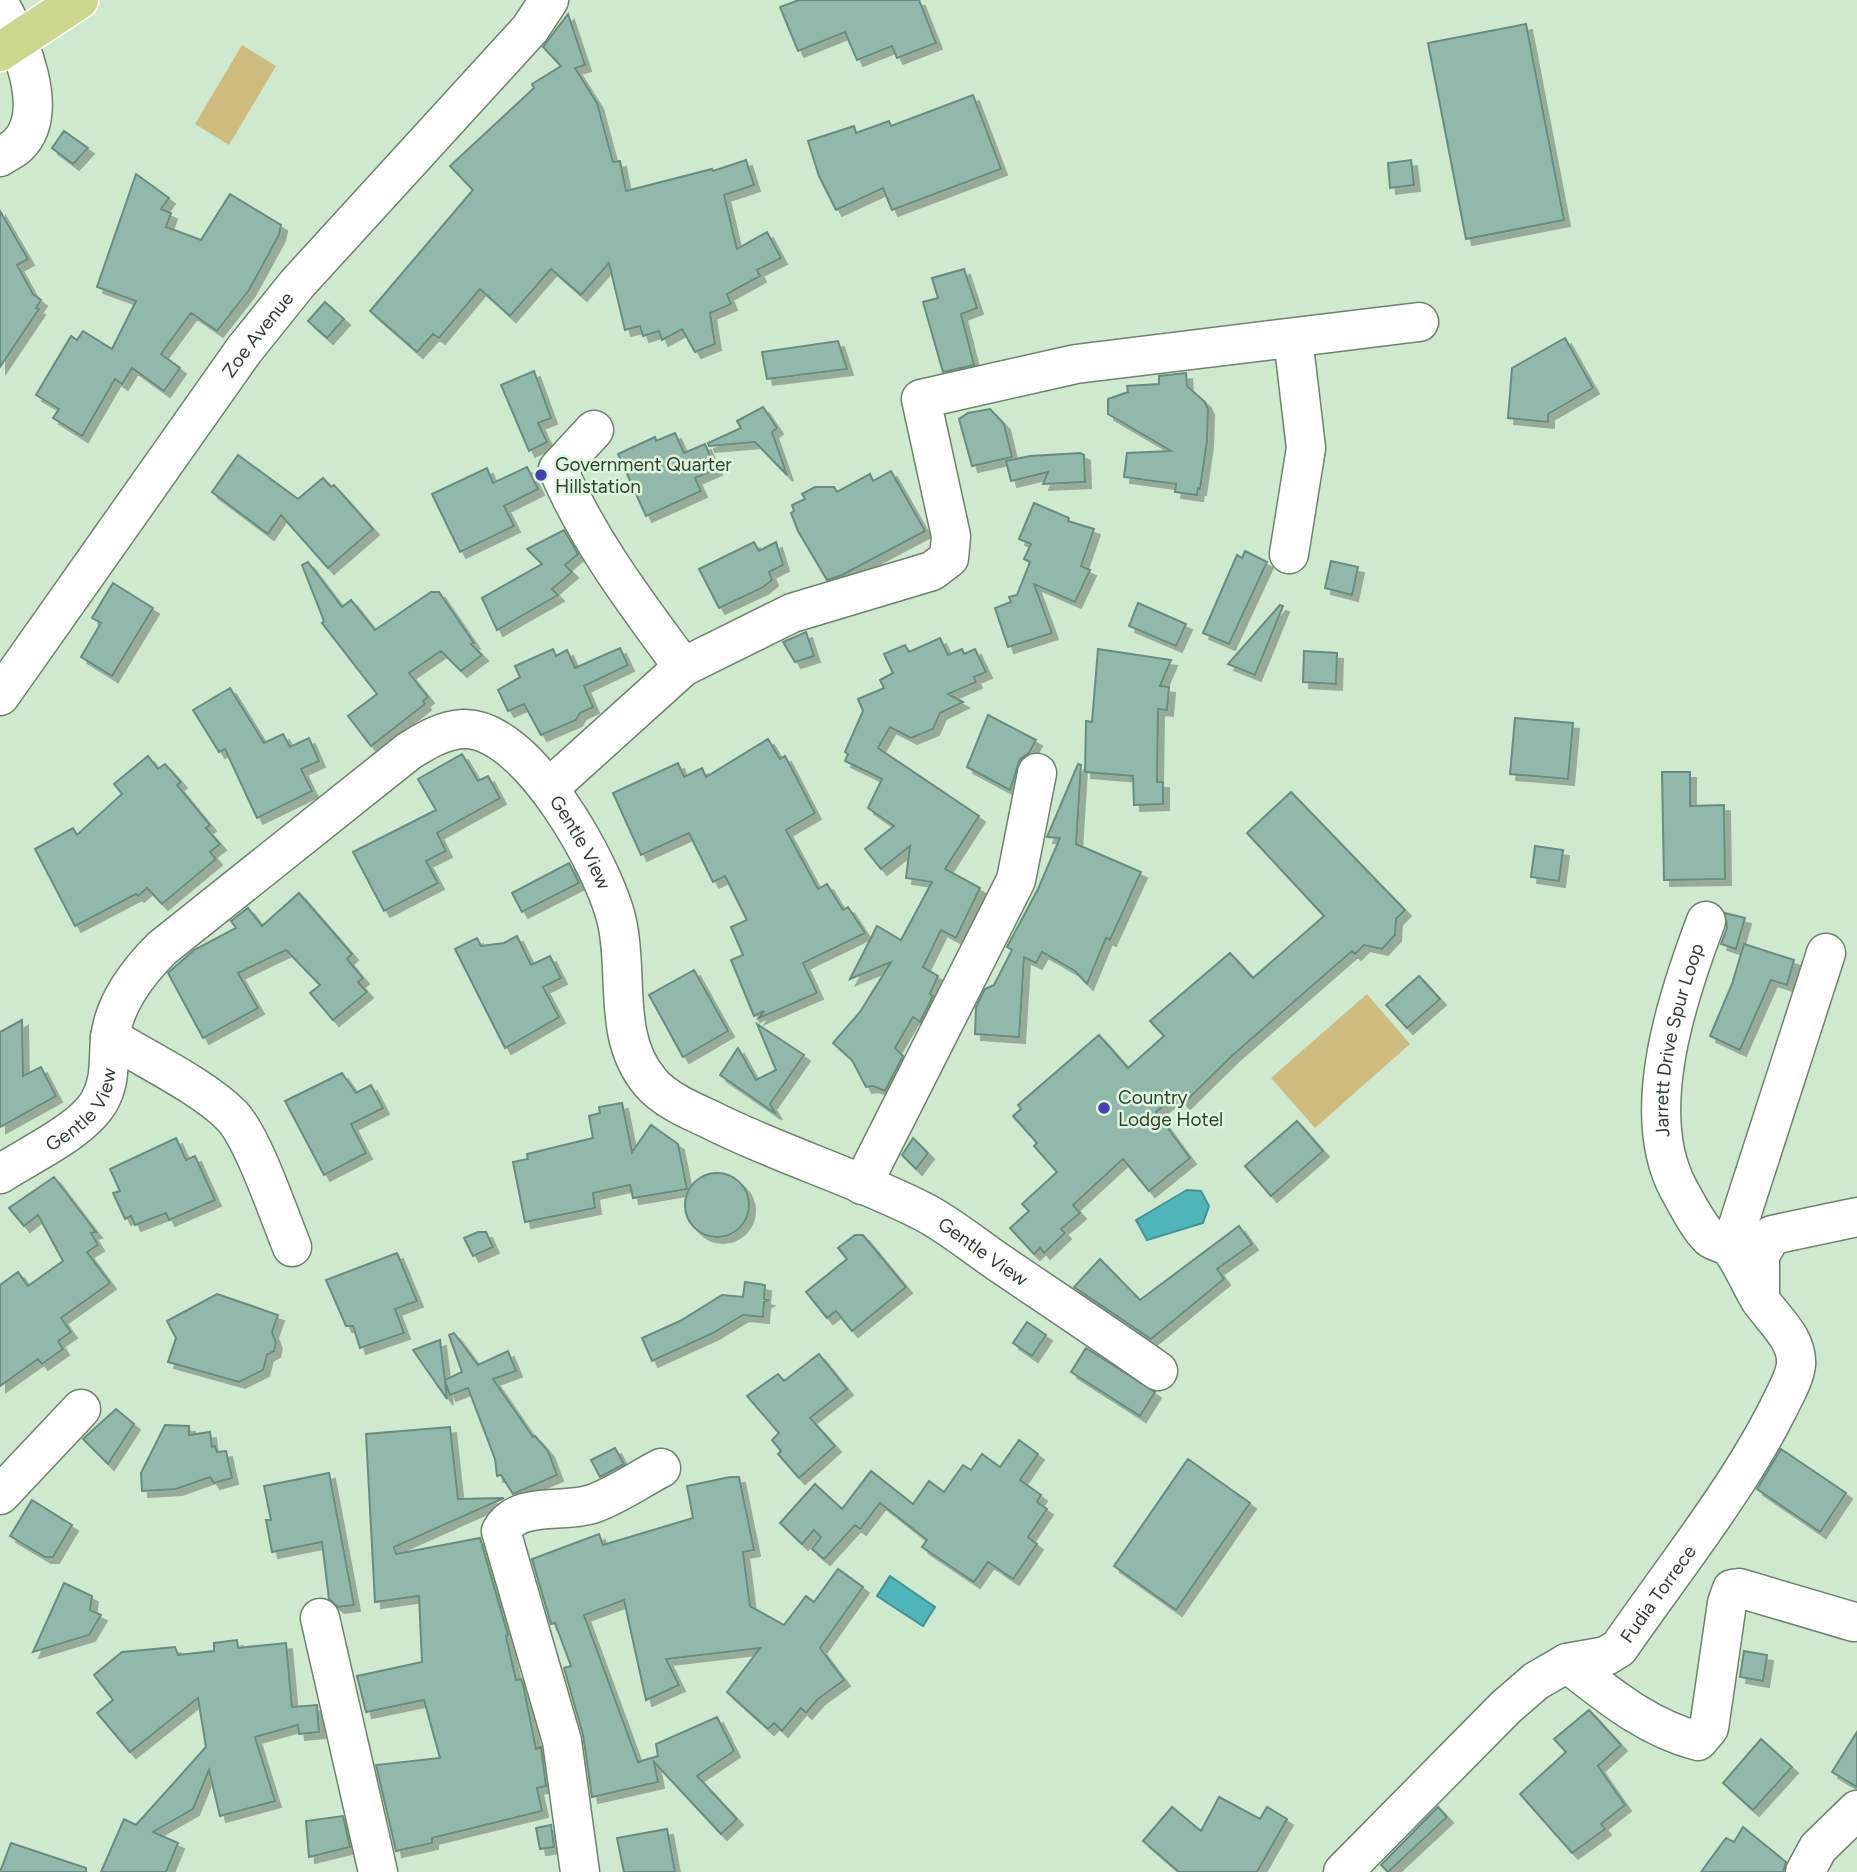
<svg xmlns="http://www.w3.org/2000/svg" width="1857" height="1872" viewBox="0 0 1857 1872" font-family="Figtree,sans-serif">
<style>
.green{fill:#cebb7e}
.water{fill:#4eb5b9;stroke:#469191;stroke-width:2}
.building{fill:#92b8ab;stroke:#678c7f;stroke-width:2;filter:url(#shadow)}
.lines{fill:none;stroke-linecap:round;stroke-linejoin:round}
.minor-casing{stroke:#6b836b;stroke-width:41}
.major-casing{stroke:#fff;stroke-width:41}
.minor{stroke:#fff;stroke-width:38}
.major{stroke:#cad78d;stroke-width:38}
.poi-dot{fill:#463fb5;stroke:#dcf7dc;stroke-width:2.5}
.labels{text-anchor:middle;stroke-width:5;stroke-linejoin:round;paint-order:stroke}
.street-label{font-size:19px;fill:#333e33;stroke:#dcf7dc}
.poi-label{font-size:19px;fill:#333e33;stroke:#dcf7dc;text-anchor:start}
</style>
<defs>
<filter id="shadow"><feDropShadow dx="6" dy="6" stdDeviation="0" flood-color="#0004"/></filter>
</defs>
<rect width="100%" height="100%" fill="#cfe9cf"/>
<path class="green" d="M 242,45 L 276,66 L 229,145 L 195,124 Z
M 1367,994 L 1410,1044 L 1315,1128 L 1271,1078 Z"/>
<path class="water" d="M 1187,1190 L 1201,1191 L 1209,1206 L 1203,1223 L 1147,1240 L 1136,1220 Z
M 890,1576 L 935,1607 L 923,1626 L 877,1596 Z"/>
<path class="building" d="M 799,0 L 919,0 L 936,43 L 897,58 L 892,46 L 857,60 L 845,32 L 798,51 L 780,7 Z
M 568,14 L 585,65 L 575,68 L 597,103 L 613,162 L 620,161 L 626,191 L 712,169 L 713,171 L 746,160 L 754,185 L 724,195 L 737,249 L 767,232 L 781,258 L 757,270 L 760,276 L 727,294 L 731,304 L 710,313 L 715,344 L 695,352 L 682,329 L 662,340 L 659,331 L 643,336 L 640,326 L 625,330 L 609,263 L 581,295 L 551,269 L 510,316 L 480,289 L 439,338 L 433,334 L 417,352 L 370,311 L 473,190 L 450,166 L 534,88 L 532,84 L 561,66 L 543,47 Z
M 1526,24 L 1564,220 L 1466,239 L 1428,43 Z
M 973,95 L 1001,169 L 892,210 L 883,188 L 836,210 L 819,176 L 808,141 L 854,126 L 856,133 L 889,121 L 891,126 Z
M 64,131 L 88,148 L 73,164 L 52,148 Z
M 1411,160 L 1414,185 L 1390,188 L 1388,163 Z
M 136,174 L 169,198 L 161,209 L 171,213 L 166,227 L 201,240 L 230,194 L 281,225 L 279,235 L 249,290 L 217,331 L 191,313 L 161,354 L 180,368 L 164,391 L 132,368 L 122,384 L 115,379 L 82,436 L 53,418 L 59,409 L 36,395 L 71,336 L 77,340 L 83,331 L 112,349 L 136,301 L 97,287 Z
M 0,211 L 28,259 L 17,265 L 33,294 L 41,300 L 36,308 L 39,309 L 0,367 Z
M 964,269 L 977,308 L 961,314 L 974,365 L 943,372 L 923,302 L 938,298 L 932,278 Z
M 325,302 L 344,319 L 327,338 L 308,321 Z
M 1565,338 L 1593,388 L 1548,414 L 1548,422 L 1508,418 L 1512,368 Z
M 838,341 L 847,369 L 767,379 L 762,352 Z
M 534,371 L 551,418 L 538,423 L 547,442 L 529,451 L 501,385 Z
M 1186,373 L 1187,386 L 1205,402 L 1208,409 L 1207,441 L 1200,489 L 1198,488 L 1197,495 L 1175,492 L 1176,484 L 1124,477 L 1127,453 L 1171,451 L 1108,414 L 1108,399 L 1128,392 L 1127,386 L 1159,384 L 1159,376 Z
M 763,407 L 777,428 L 772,432 L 787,475 L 755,442 L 709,446 L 708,443 L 741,428 L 737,421 Z
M 990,409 L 1004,424 L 1012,457 L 972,466 L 959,419 L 968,413 Z
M 675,433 L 684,453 L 705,444 L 716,469 L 695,478 L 701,491 L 646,516 L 618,454 L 655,437 L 656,441 Z
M 1080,453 L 1084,455 L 1085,482 L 1043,484 L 1048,472 L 1011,481 L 1006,461 L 1030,456 Z
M 238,455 L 298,499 L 323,478 L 331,487 L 334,485 L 373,529 L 328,568 L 281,515 L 268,534 L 212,492 Z
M 527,467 L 538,489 L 504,506 L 514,526 L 460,552 L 432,494 L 487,468 L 493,483 Z
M 891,471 L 925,531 L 842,575 L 827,580 L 798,531 L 791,513 L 794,511 L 792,505 L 805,499 L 802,494 L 815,487 L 834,487 L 837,492 L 870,474 L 873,481 Z
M 1034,503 L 1069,518 L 1068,521 L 1094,529 L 1081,566 L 1090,570 L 1075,602 L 1034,584 L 1052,633 L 1008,647 L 995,608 L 1011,602 L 1009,597 L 1017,595 L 1030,562 L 1024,559 L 1031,544 L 1019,539 Z
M 564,530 L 578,554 L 565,565 L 572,572 L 552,589 L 558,595 L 497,630 L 482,598 L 542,564 L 527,549 Z
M 754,542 L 759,551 L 776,542 L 783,565 L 769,572 L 772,580 L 762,588 L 719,608 L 699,569 Z
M 1245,551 L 1267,562 L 1229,644 L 1203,633 L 1237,555 L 1242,558 Z
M 1331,561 L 1358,567 L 1352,595 L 1325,588 Z
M 308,562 L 342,607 L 351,600 L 375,630 L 431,592 L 439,592 L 474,643 L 471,644 L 482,655 L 461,671 L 441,651 L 409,673 L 428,697 L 423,701 L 425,704 L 371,746 L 348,716 L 377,694 L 322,623 L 324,621 L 302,565 Z
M 113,583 L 153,608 L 112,676 L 81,657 L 101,623 L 92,618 Z
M 1138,603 L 1186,624 L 1176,646 L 1129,626 Z
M 1280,605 L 1283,606 L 1255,675 L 1228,664 Z
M 806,632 L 814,656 L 795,662 L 783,642 Z
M 940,638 L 948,655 L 962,649 L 964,654 L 975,649 L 986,672 L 974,677 L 976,682 L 948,694 L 963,702 L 940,713 L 933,729 L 911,738 L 890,727 L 878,748 L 979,816 L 945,869 L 980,888 L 956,938 L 941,930 L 923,967 L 938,976 L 930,994 L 933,996 L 920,1022 L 913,1017 L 895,1048 L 903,1056 L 885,1091 L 873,1086 L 866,1087 L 852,1060 L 833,1043 L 860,1012 L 891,962 L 850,979 L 877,926 L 901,940 L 932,882 L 906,878 L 910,846 L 881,869 L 865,849 L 894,826 L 868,808 L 882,779 L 845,761 L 848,754 L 845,752 L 863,711 L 858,699 L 884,688 L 880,680 L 893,673 L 884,654 L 905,645 L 909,652 Z
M 620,648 L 628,665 L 584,686 L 593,707 L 580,713 L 576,720 L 541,735 L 524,704 L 508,711 L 498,690 L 520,677 L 515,666 L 553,649 L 556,656 L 567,650 L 575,668 Z
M 1098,649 L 1171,660 L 1160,686 L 1169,687 L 1167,710 L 1158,709 L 1157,782 L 1163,782 L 1163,804 L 1134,805 L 1133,776 L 1085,772 L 1086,721 L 1092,722 Z
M 1304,651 L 1337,653 L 1336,684 L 1303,682 Z
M 230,688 L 264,743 L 283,734 L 290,747 L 309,738 L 319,761 L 301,769 L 312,791 L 257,818 L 225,749 L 219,752 L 193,710 Z
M 988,715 L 1036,740 L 1029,753 L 1020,759 L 1010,790 L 967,767 Z
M 1515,718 L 1573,723 L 1568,779 L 1510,774 Z
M 768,739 L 780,759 L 785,756 L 815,813 L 786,830 L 818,889 L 827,884 L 843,910 L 848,907 L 865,933 L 803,963 L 817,993 L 759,1018 L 764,1011 L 754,1016 L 731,960 L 743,955 L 731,927 L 747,920 L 725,876 L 713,882 L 689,833 L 641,855 L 613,793 L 678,763 L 684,777 L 702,768 L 706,777 Z
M 462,754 L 478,781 L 488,776 L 500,798 L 437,833 L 446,851 L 426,861 L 438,883 L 384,911 L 353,852 L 436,810 L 418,779 Z
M 148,756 L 158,769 L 165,764 L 181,782 L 177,785 L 210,825 L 206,828 L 220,844 L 210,852 L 216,859 L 162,904 L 147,888 L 138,896 L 136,894 L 75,926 L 35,849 L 73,828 L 77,835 L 122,794 L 114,784 Z
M 1078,764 L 1081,765 L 1076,844 L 1141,872 L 1110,940 L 1106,938 L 1087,984 L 1075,971 L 1042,952 L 1036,963 L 1024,957 L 1019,1037 L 975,1034 L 976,1007 L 985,989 L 994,985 L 1012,950 L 1007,947 L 1038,889 L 1060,838 L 1047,837 Z
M 1662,772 L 1690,772 L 1690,806 L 1724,805 L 1725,879 L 1664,880 Z
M 1291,792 L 1405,910 L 1396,919 L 1395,935 L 1382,949 L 1364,945 L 1355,954 L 1352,951 L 1233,1055 L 1184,1103 L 1177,1095 L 1156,1112 L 1190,1158 L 1149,1191 L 1123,1159 L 1073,1205 L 1080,1213 L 1061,1229 L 1065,1233 L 1044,1253 L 1040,1248 L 1034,1254 L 1010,1228 L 1029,1211 L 1022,1204 L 1057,1172 L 1034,1146 L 1037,1143 L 1013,1116 L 1021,1109 L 1018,1105 L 1099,1035 L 1128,1068 L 1164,1036 L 1150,1021 L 1230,953 L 1253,978 L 1324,916 L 1247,833 Z
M 1535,846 L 1563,850 L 1559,881 L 1531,877 Z
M 569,863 L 579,883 L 522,912 L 512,893 Z
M 299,893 L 352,954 L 347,959 L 363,978 L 358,982 L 367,992 L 333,1020 L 310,993 L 320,985 L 286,950 L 238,973 L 258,1008 L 203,1038 L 168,973 L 194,950 L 236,928 L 231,921 L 248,908 L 262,926 Z
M 1725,913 L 1745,918 L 1736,949 L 1721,944 L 1727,928 Z
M 517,936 L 531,965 L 550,956 L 561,978 L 543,987 L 559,1017 L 505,1048 L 455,949 L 477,938 L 481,946 L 504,943 Z
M 1744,944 L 1794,960 L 1787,985 L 1771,980 L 1740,1050 L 1710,1036 L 1732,984 Z
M 694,970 L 728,1031 L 683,1057 L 649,995 Z
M 1419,976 L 1440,999 L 1407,1028 L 1386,1005 Z
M 22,1020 L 23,1076 L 41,1067 L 56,1096 L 0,1127 L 0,1032 Z
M 757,1024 L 804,1055 L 770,1104 L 776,1114 L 720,1075 L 738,1048 L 756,1080 L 776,1070 Z
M 342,1073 L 356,1093 L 371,1085 L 383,1108 L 351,1124 L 366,1153 L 324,1175 L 285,1101 Z
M 622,1103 L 632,1152 L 651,1125 L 678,1144 L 687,1189 L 633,1198 L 630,1185 L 593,1193 L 595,1208 L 525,1222 L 513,1162 L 528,1159 L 527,1154 L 593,1138 L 589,1116 L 600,1113 L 599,1107 Z
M 1297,1121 L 1323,1151 L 1271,1196 L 1245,1166 Z
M 176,1138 L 186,1160 L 195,1156 L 215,1200 L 169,1220 L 166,1213 L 135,1225 L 131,1216 L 125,1219 L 113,1193 L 120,1191 L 110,1169 Z
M 913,1138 L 928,1153 L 916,1169 L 902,1155 Z
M685 1205a32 32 0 1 1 64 0a32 32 0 1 1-64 0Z
M 54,1177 L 96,1232 L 91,1233 L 98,1245 L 87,1252 L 110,1283 L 61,1318 L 71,1332 L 58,1341 L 63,1349 L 42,1364 L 38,1359 L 0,1386 L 0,1285 L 18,1272 L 28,1286 L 63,1261 L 38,1215 L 24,1226 L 9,1208 Z
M 1239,1226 L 1252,1244 L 1217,1269 L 1224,1279 L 1151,1339 L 1074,1287 L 1100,1259 L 1140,1300 Z
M 478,1232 L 486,1232 L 493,1247 L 473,1256 L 464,1238 Z
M 855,1235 L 863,1235 L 906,1287 L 852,1331 L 836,1311 L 827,1318 L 806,1292 L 847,1259 L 838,1248 Z
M 397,1253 L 417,1301 L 395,1309 L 404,1333 L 360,1348 L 353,1326 L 346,1326 L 326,1280 Z
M 745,1282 L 765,1285 L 764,1299 L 768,1300 L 764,1302 L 763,1317 L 743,1315 L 713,1333 L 652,1361 L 642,1338 L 680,1321 L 722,1295 L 743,1297 Z
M 217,1294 L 278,1315 L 272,1332 L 276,1343 L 274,1351 L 267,1355 L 263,1370 L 239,1382 L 168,1362 L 176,1338 L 167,1321 Z
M 1027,1322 L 1046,1335 L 1032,1356 L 1013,1343 Z
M 454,1333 L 478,1365 L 508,1351 L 516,1371 L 493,1379 L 533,1437 L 535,1436 L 548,1451 L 557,1475 L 513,1494 L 501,1475 L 497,1476 L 495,1459 L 468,1388 L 450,1395 L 445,1381 L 447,1399 L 413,1350 L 440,1340 L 445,1380 L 462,1372 L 449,1335 Z
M 1086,1348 L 1155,1392 L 1140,1416 L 1071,1372 Z
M 819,1354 L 847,1389 L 810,1418 L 835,1446 L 799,1478 L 778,1454 L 781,1451 L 772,1440 L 779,1433 L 747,1396 L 778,1374 L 784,1381 Z
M 116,1409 L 134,1424 L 108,1464 L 83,1439 Z
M 165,1425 L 189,1426 L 189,1435 L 210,1432 L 212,1447 L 215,1446 L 217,1452 L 226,1451 L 232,1478 L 214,1483 L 210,1477 L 176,1489 L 142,1491 L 141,1473 Z
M 450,1427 L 458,1499 L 504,1498 L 394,1547 L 396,1554 L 480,1538 L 508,1635 L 506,1636 L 516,1680 L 521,1679 L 523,1684 L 536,1749 L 541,1747 L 546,1786 L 537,1788 L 542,1811 L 432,1838 L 432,1843 L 396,1851 L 376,1765 L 440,1758 L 424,1700 L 366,1712 L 357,1676 L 422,1662 L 419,1596 L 375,1602 L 366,1434 Z
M 1019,1440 L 1038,1454 L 1020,1480 L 1041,1495 L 1037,1502 L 1047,1509 L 1028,1537 L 1037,1544 L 1013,1579 L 988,1562 L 974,1582 L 922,1547 L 927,1540 L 880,1503 L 860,1529 L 855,1525 L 824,1559 L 812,1549 L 821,1537 L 814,1530 L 802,1544 L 780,1523 L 815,1484 L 842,1509 L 871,1471 L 913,1504 L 929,1481 L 944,1492 L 963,1465 L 971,1470 L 982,1454 L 1000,1467 Z
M 615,1448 L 624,1464 L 600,1477 L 591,1460 Z
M 1781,1449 L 1846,1493 L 1820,1532 L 1757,1489 Z
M 1188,1459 L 1250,1503 L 1176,1610 L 1114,1566 Z
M 329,1473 L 354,1605 L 338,1607 L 329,1599 L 322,1542 L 272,1552 L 266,1520 L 271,1520 L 264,1486 Z
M 730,1477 L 739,1477 L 754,1550 L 743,1552 L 750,1606 L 784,1625 L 806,1596 L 814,1602 L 838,1569 L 863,1587 L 820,1648 L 844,1680 L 818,1699 L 806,1713 L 801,1708 L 782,1731 L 774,1723 L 768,1729 L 727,1692 L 760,1648 L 666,1659 L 679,1685 L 646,1700 L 624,1600 L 584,1615 L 638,1762 L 658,1756 L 656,1744 L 717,1717 L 734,1751 L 697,1776 L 737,1819 L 721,1834 L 654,1762 L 658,1782 L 592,1797 L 583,1735 L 564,1668 L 571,1666 L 555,1623 L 551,1624 L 532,1559 L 599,1534 L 603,1545 L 693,1518 L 687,1486 Z
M 32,1500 L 72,1525 L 53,1557 L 45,1557 L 10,1536 Z
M 64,1583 L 92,1596 L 90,1610 L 101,1615 L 89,1635 L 33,1652 Z
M 237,1640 L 238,1648 L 286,1643 L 292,1707 L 317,1705 L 319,1732 L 299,1734 L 298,1725 L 255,1737 L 275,1801 L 220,1816 L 209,1770 L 193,1809 L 153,1832 L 178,1843 L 166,1872 L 101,1872 L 124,1819 L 136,1825 L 206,1747 L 198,1698 L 130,1752 L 97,1713 L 113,1700 L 94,1675 L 122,1652 L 175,1647 L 178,1655 L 214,1651 L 214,1643 Z
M 1744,1651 L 1767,1655 L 1763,1681 L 1740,1677 Z
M 1589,1710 L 1621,1745 L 1598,1766 L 1625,1805 L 1601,1824 L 1605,1829 L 1572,1853 L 1520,1794 L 1566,1752 L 1554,1739 Z
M 1857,1732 L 1857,1787 L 1832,1772 Z
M 1761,1739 L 1792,1767 L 1753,1810 L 1723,1783 Z
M 1219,1797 L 1260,1819 L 1267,1807 L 1287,1819 L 1257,1872 L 1179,1872 L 1143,1841 L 1172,1807 L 1201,1831 Z
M 1438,1807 L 1447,1817 L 1388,1872 L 1381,1865 Z
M 343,1816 L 350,1847 L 309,1857 L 306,1821 Z
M 551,1825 L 554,1847 L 540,1849 L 536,1828 Z
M 1743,1827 L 1786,1862 L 1783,1872 L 1701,1872 L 1726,1838 L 1734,1842 Z
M 667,1829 L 675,1872 L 624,1872 L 617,1838 Z
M 11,1843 L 86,1868 L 86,1872 L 0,1872 Z"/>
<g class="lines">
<g class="minor-casing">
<g id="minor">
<path d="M 0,5 C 19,38 52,112 18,145 C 14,149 6,153 0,157"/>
<path d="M 594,430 L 558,469 C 589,542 636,603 683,667"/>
<path d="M 1289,554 L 1306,448 L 1293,338"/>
<path id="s1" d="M 0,696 L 244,350 L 297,284 L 530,29 L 549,0"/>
<path d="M 549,788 L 683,667 L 792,613 L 932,571 L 949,558 L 951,536 L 921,399 L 1076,364 L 1419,322"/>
<path d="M 110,1037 C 145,1059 204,1087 232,1116 C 253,1138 279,1215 292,1247"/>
<path id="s2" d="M 0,1174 C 29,1155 82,1131 99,1102 C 111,1081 108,1062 110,1040 C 113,1004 138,972 162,948 L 409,751 C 425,741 443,730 463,729 C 527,726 605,868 617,922 C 629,975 612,1037 650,1082 C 664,1099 689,1110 709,1119 C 778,1154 853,1176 922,1211 C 948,1224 973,1245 998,1262 C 1051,1298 1105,1334 1158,1371"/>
<path d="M 862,1185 L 1016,880 L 1037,773"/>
<path d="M 1731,1247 L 1826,953"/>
<path d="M 1760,1300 L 1760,1255 L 1772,1235 L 1857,1217"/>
<path d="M 0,1495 L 81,1409"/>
<path d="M 320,1618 L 378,1872"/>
<path d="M 1567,1663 C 1608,1695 1647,1728 1698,1741 L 1709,1728 L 1727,1603 L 1732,1589 L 1739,1588 L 1854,1622"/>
<path d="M 580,1872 L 562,1741 L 501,1531 C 519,1500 561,1514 592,1504 C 616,1496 638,1480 661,1468"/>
<path id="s3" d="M 1343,1872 L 1506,1707 L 1536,1681 L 1567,1663 L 1606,1656 L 1619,1648 C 1672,1571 1736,1492 1778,1409 C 1784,1396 1794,1380 1796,1365 C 1798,1339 1774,1320 1761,1301 C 1750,1285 1744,1266 1732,1250 C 1727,1243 1716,1243 1710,1238 C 1697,1225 1687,1204 1678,1188 C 1638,1112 1678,995 1706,921"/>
<path d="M 1805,1872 L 1818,1848 L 1857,1810"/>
</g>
</g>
<g class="major-casing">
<path id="major" d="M 0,52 L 79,0"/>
</g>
<use href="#minor" class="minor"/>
<use href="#major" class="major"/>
</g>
<g class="poi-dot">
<circle cx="541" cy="475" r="7"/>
<circle cx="1104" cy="1108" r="7"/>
</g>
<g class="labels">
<g class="street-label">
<text dy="7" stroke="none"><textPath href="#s1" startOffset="444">Zoe Avenue</textPath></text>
<text dy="7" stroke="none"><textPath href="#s2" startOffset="840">Gentle View</textPath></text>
<text dy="7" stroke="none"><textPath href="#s3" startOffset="1068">Jarrett Drive Spur Loop</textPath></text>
<text dy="7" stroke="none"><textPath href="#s2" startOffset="107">Gentle View</textPath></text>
<text dy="7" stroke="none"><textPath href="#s2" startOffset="1470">Gentle View</textPath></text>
<text dy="7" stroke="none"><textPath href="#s3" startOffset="429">Fudia Torrece</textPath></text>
</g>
<g class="poi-label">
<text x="555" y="471">Government Quarter<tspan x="555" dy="22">Hillstation</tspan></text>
<text x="1118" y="1104">Country<tspan x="1118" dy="22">Lodge Hotel</tspan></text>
</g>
</g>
</svg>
